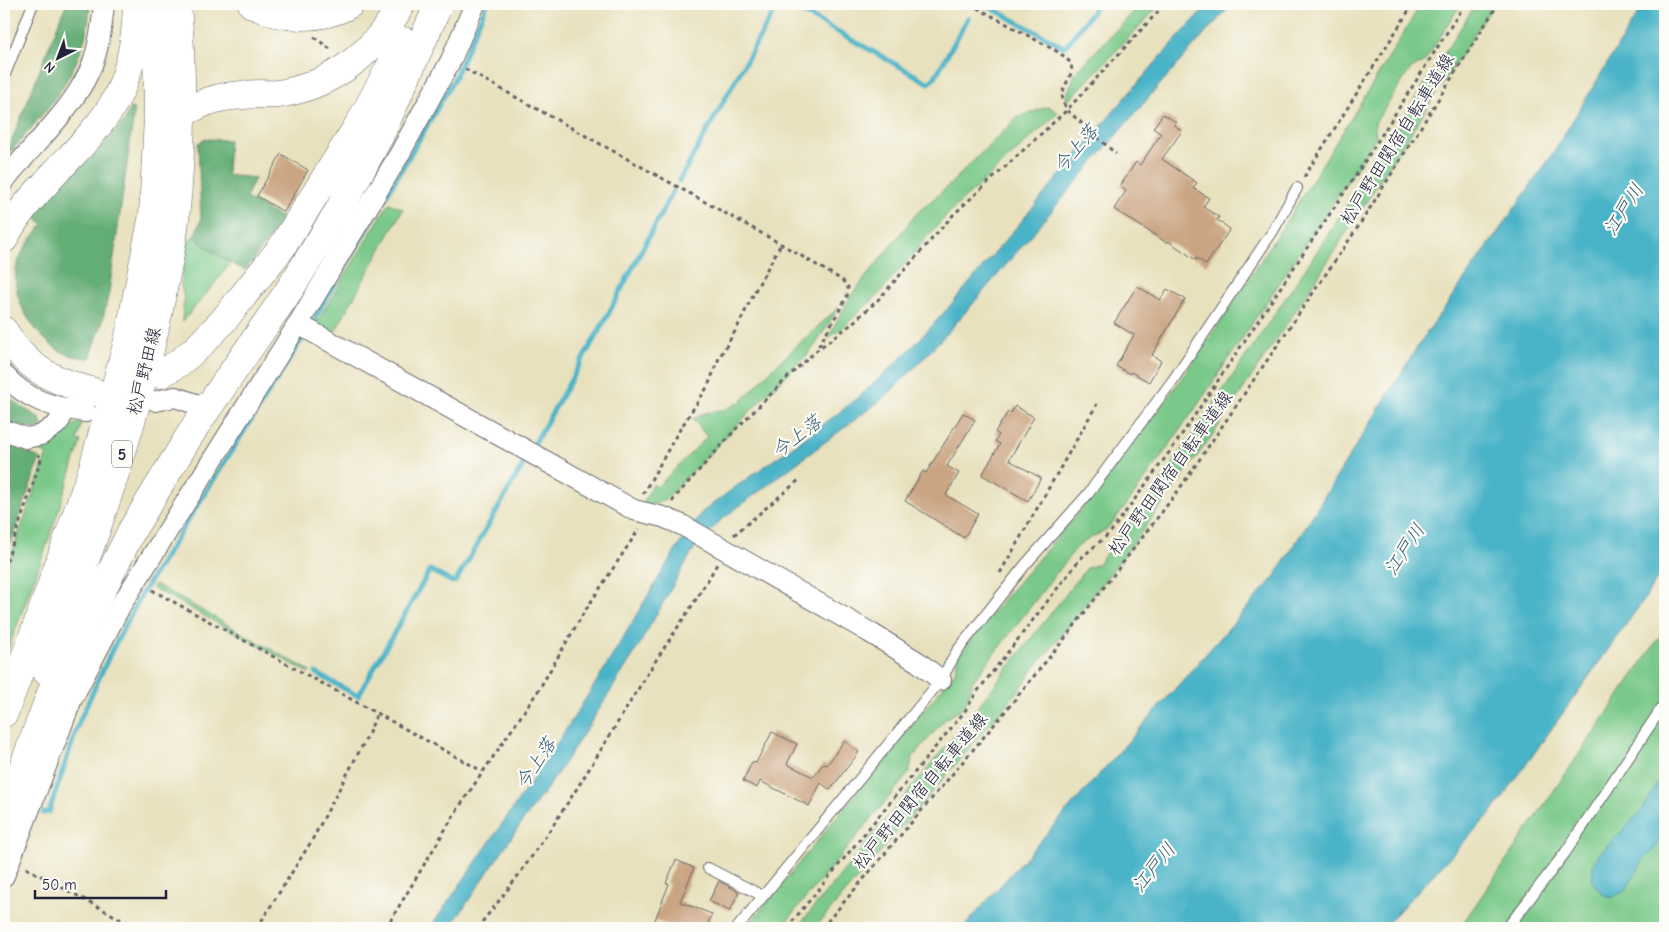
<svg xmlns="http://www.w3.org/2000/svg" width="1669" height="932" viewBox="0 0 1669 932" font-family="'Comic Neue','Klee One',sans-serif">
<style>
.green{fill:#7ac98a;stroke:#4e7662}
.forest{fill:#63ad76;stroke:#426858}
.water{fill:#49b3c7;stroke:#366a81}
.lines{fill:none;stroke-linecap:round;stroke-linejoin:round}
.stream{stroke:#49b3c7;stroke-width:5}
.building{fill:#caa583}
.service-casing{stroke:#676569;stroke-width:12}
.minor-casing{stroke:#676569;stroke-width:22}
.primary-casing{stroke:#676569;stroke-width:29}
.path{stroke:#676569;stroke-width:3;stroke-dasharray:4 4;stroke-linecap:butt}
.service{stroke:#fff;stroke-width:10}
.minor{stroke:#fff;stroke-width:20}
.primary{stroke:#fff;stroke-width:28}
.labels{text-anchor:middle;stroke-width:4.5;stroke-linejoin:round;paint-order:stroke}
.shield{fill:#fdfcf7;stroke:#646373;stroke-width:1}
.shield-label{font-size:16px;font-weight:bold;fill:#22223b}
.street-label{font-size:18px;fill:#22223b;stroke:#fdfcf7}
.water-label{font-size:19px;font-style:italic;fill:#325c73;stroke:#fdfcf7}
</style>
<rect width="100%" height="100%" fill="#fdfcf7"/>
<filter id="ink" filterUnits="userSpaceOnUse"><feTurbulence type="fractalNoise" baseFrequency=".02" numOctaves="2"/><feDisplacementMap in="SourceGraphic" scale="10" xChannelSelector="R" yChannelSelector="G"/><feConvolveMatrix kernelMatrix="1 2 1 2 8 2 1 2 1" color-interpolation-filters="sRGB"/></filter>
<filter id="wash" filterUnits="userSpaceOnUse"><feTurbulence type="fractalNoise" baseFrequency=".0096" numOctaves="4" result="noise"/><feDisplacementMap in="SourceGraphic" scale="20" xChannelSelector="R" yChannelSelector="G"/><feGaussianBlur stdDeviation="1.12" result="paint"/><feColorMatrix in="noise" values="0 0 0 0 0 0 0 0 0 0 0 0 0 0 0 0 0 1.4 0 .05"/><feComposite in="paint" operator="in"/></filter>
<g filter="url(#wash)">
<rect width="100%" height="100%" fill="#e8e1be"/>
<path class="green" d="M 1141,4 L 1161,4 L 1068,101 L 1066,99 L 1068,92 L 1076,72 Z
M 1421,4 L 1461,4 L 1425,61 L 1410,70 L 1375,123 L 1376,137 L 1353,173 L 1197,406 L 1126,506 L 1106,530 L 1085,541 L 1076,548 L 973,681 L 967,701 L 958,712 L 946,718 L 913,757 L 909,773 L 781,928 L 746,928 L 955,672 L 958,656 L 1004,599 L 1092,497 L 1171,393 L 1226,314 L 1296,206 L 1377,77 Z
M 1476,4 L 1494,4 L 1308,292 L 1216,430 L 1136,540 L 1054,645 L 1034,668 L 1022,687 L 815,928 L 797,928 L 964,724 L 1081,575 L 1087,568 L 1098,564 L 1157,487 L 1308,265 Z
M 1049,106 L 1058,113 L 953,209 L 927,237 L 879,294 L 841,329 L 828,338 L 850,297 L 917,213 L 945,189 L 1017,118 Z
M 389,203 L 403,209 L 333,335 L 314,327 Z
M 194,236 L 202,244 L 231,263 L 201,300 L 182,322 L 184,298 L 181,285 L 188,241 Z
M 839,307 L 816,344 L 807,355 L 760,401 L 673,492 C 664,501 658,505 645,505 L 644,501 L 653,484 L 657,487 L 707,437 L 693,419 L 705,413 L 726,409 L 741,402 L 772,369 Z
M 82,422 L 77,440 L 81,441 L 49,539 L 4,660 L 4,576 L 47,454 L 26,445 L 47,442 L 57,437 L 70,426 Z
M 155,584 L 310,671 L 309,673 L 153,588 Z
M 1665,629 L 1665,928 L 1460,928 L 1461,926 Z"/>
<path class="forest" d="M 66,4 L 90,4 C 88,70 44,112 4,160 Z
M 130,108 L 134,109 L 134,114 L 109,292 L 102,323 L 90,358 C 79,358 66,355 57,349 C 34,334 11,299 16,270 C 19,252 32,238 43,224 L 29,212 L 81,156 L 87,162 L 125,120 Z
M 206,139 L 229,140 L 227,175 L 255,178 L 246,198 L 284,219 L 245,270 C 226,261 208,250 194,236 L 201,220 L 198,143 Z
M 4,394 L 23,408 L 40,418 L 42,427 L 36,429 L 4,423 Z
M 4,443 L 40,458 L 4,562 L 4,480 L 7,470 L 4,466 Z"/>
<path class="water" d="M 1209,4 L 1232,4 C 1162,80 1095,160 1028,239 C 981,294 934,352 880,401 L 721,520 L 695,547 L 634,654 L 586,730 L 551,783 L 522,822 L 450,928 L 430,928 C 485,848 542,769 593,687 C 630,629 661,568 701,513 C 760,466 827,428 882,376 C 929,334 968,284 1009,236 C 1075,158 1139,78 1209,4 Z
M 1645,4 L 1665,4 L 1665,566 L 1645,598 L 1493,811 L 1383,928 L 963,928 L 1275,576 L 1421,341 L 1550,158 L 1630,26 Z
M 1665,771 L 1665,837 L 1644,860 L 1625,891 L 1613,897 L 1604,895 L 1592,882 L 1593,865 L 1600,853 L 1641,812 Z"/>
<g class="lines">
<path class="stream" d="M 788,4 L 929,83 L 935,77 L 968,18
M 984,4 L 1064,47 L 1067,45 L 1098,4
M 679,181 L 777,6 L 781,4
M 311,325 L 453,81 L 487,4
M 532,448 L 604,322 L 673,191
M 316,673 L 358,696 L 430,570 L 452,582 L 456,581 L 528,456
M 43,813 L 49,812 L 79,722 L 111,652 L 141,595 L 306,333"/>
</g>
<g id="blocks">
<path class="building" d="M 1163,114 L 1176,122 L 1174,125 L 1182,131 L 1162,159 L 1197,183 L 1193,188 L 1209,198 L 1203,207 L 1219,217 L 1217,220 L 1230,229 L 1206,265 L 1197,258 L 1196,260 L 1168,241 L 1167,243 L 1114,209 L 1126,191 L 1120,186 L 1136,162 L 1140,165 L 1161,134 L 1153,128 Z
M 281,154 L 308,170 L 284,212 L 257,196 Z
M 1137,286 L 1160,300 L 1167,289 L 1185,299 L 1152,355 L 1161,361 L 1149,382 L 1131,372 L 1130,374 L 1116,366 L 1134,335 L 1114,323 Z
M 1015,406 L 1034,417 L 1009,460 L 1041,478 L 1028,501 L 982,475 L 1000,444 L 995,441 L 999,435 L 995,432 L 1008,412 L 1011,413 Z
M 963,413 L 975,420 L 947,466 L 959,473 L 946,495 L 978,514 L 964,538 L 905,501 L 923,471 L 926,473 Z
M 772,732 L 797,744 L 787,764 L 813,777 L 823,764 L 827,765 L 844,741 L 859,752 L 830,790 L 821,783 L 809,806 L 760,781 L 757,788 L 743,781 L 752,762 L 756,763 Z
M 676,860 L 694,868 L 680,902 L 712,914 L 706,928 L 675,928 L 655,920 L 669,884 L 666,883 Z
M 719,881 L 739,892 L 730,911 L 709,901 Z"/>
</g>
</g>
<g filter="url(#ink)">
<use href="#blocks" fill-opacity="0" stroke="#676569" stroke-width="1"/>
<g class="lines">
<g class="service-casing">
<path id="service" d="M 4,77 L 33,4
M 708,868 L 763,896
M 737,928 L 941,680 L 957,651 L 1025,565 L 1088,494 L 1173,380 L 1273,231 L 1297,188
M 1507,928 L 1565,853 L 1665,703"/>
</g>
<g class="minor-casing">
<path id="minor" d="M 4,181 C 32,145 69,114 89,72 C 99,51 102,26 104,4
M 298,324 L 634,510 L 663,517 L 682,525 L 869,632 L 918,662 L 941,680
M 4,375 C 28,401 52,407 86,412
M 156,401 L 175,397 L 199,405
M 4,430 L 26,438 L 41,435 L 56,425 L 60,420 L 62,408
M 4,876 L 72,699 L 121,605 L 298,324 L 399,155 L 451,60 L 475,4"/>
</g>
<g class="primary-casing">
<path id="primary" d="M 252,4 C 280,19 321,21 350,4
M 170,125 C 176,117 182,113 191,109 C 214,96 235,95 261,94 C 269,94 277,95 284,93 C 336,83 377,50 401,4
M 4,239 C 14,218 29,201 45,184 C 67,159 94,135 112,106 C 131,75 136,39 137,4
M 4,331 C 27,370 52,380 94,392
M 161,374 L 179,363 L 198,347 L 223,321 L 282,247 L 361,121 L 404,41
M 45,670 C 89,552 134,433 159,309 C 165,279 172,250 175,220 C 182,151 183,73 177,4
M 4,713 L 39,620 L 93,468 L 128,341 L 153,215 L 158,118 L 157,41 L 154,4
M 4,818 L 53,688 L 132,530 L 196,425 L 290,289 L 338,212 L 380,135 L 439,4"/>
</g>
<path class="path" d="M 970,4 L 1060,53 L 1071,63 L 1072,71 L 1062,93 L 1063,102 L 1067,110 L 1116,154
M 314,37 L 333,51
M 465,69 L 781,244 L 842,280 L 848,287 L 847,297 L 818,347
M 1304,177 L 1413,4
M 643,494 L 677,434 L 708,386 L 719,358 L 737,328 L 756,289 L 781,244
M 672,502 L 677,495 L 736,429 L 787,378 L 817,350 L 849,326 L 877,301 L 954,214 L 1067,110 L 1165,4
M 734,535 L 799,480
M 4,569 L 42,457 L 37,455
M 1000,573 L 1097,404
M 152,590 L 482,771
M 26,868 L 137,928
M 257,928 L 311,842 L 368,735 L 377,713
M 386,928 L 457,810 L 538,691 L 583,614 L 639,529
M 477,928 C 540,853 589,769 640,686 C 665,644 694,606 717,564
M 787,928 L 965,711 L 977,692 L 1081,558 L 1110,533 L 1176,443 L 1358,172 L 1465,4
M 822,928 L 999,719 L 1065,638 L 1178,491 L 1360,224 L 1498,4"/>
<use href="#service" class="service"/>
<use href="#minor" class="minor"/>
<use href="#primary" class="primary"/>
</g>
</g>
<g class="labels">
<rect class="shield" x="112" y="440.5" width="20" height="27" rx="4"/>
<g class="shield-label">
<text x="122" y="460">5</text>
</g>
<g class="street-label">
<text transform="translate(1397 139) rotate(-58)" y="6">松戸野田関宿自転車道線</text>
<text transform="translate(144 371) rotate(-76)" y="6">松戸野田線</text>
<text transform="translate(1170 473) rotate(-54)" y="6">松戸野田関宿自転車道線</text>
<text transform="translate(920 791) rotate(-50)" y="6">松戸野田関宿自転車道線</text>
</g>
<g class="water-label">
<text transform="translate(1075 148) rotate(-49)" y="7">今上落</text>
<text transform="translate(1623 209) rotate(-57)" y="7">江戸川</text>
<text transform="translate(796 436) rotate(-37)" y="7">今上落</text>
<text transform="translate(1404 549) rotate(-56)" y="7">江戸川</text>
<text transform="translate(535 763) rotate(-56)" y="7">今上落</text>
<text transform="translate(1153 867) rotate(-51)" y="7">江戸川</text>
</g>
</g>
<rect width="1669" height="932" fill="none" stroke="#fdfcf7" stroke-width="20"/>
<g transform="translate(58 58) rotate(222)" stroke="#fdfcf7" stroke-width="4" paint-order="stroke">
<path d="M0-4L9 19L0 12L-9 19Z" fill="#22223b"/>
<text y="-8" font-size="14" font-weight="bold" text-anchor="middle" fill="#22223b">N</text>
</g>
<path d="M35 890v8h131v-8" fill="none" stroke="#22223b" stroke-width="2.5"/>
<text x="42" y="890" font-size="15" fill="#22223b" stroke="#fdfcf7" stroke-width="4" paint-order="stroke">50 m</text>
</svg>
